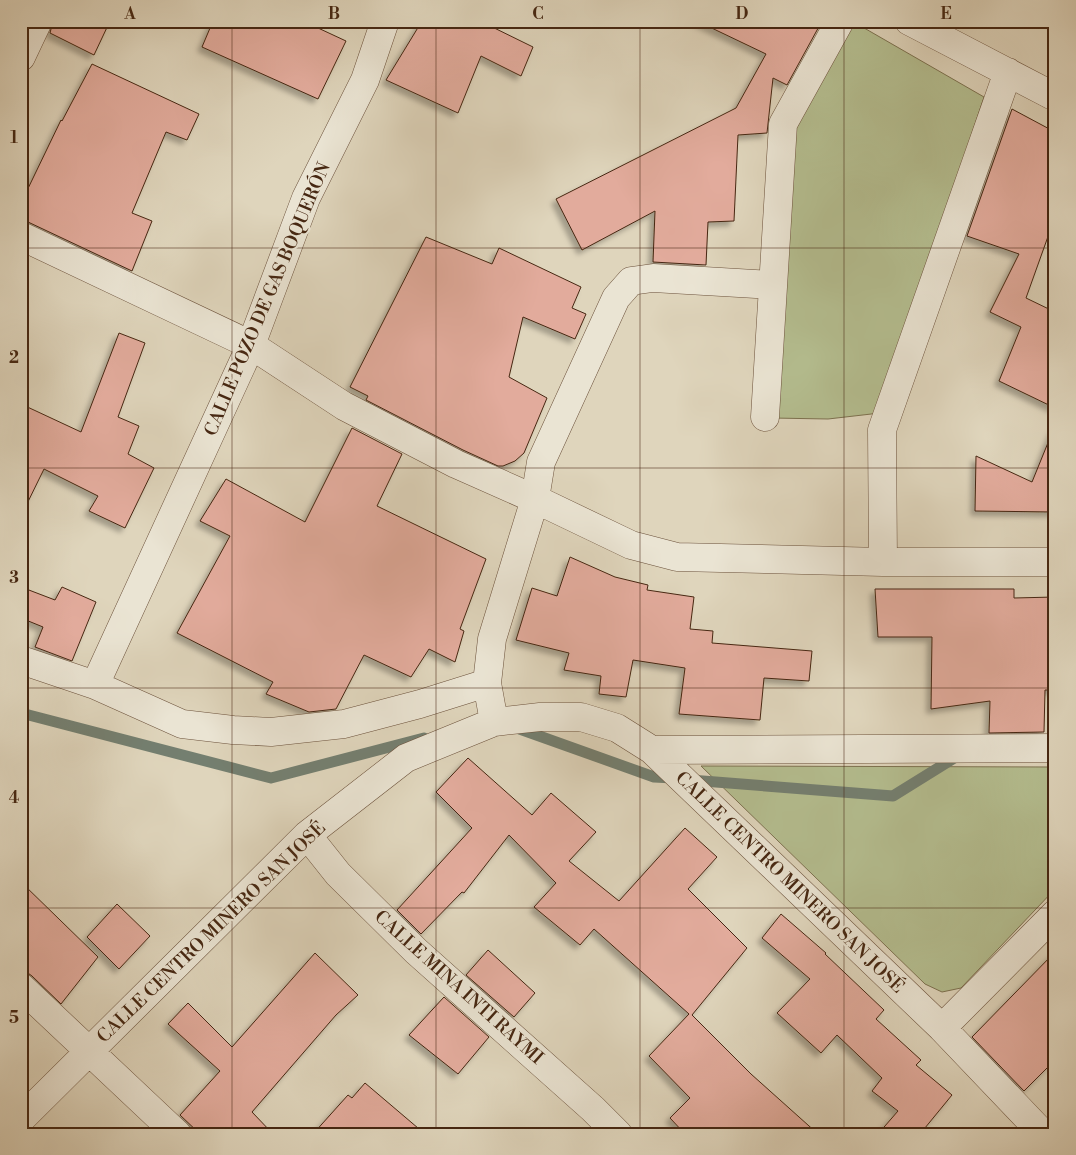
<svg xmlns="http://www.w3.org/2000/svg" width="1076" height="1155" viewBox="0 0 1076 1155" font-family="'Libre Bodoni',serif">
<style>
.green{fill:#b4bd8f;stroke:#7d7250}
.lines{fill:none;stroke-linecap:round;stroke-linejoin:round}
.stream{stroke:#747f70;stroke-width:11}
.building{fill:#e2ab9c;stroke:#462712;filter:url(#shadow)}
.minor-casing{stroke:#6c523c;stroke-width:29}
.minor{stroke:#eae4d3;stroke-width:28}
.grid{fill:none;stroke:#462712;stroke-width:1;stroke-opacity:0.55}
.labels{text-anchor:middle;stroke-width:4.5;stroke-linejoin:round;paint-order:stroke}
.street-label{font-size:18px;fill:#462712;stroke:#eae4d3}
.neatline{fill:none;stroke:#462712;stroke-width:2}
.grid-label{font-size:16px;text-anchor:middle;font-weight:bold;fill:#462712}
</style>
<defs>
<filter id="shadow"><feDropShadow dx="-4.5" dy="4.5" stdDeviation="2.5" flood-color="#0004"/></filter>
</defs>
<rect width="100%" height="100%" fill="#dfd5bc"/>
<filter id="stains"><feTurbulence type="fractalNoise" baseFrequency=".004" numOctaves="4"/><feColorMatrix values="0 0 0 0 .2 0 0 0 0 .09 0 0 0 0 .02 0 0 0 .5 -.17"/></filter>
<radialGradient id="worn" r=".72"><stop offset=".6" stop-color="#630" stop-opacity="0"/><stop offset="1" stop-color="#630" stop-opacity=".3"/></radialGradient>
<path class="green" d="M 852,21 L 984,97 L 880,413 L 828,419 L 772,418 L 791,127 Z
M 701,766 L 1055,767 L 1055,889 L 961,988 L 942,992 L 925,984 Z"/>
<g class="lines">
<path class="stream" d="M 21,713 L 271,778 L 424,738
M 514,727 L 654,777 L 674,778
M 690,780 L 893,796 L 959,755"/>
</g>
<path class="building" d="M 53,21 L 110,21 L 94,55 L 50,33 Z
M 213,21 L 303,21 L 346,41 L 318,99 L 202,47 Z
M 422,21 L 480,21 L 533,47 L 521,76 L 481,56 L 458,113 L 386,80 Z
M 697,21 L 822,21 L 787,85 L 773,78 L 767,133 L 738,135 L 734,221 L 708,222 L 706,265 L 653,262 L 655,211 L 582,250 L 556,199 L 736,108 L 766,54 Z
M 92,64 L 199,114 L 187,140 L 166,132 L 132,213 L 152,221 L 132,271 L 28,222 L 21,221 L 21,203 L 61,120 L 62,121 Z
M 1012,109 L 1055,132 L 1055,217 L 1026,298 L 1055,312 L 1055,408 L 999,381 L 1021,327 L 990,312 L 1019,254 L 967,236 Z
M 426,237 L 492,264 L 499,248 L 581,287 L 572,308 L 586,314 L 575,339 L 523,317 L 509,377 L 547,398 L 524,453 L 515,461 L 503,466 L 498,466 L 463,450 L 366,400 L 368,396 L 350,387 Z
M 119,333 L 145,343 L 118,417 L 139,426 L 128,454 L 154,468 L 125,528 L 89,511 L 98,496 L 44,469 L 21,516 L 21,404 L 81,432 Z
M 352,428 L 402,454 L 377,506 L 486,559 L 460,629 L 464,631 L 455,662 L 429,649 L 411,677 L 364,655 L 336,709 L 309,712 L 266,694 L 273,682 L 177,633 L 230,536 L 200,521 L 226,479 L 305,522 Z
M 1054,428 L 1055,512 L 975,511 L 976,456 L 1032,482 Z
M 570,557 L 615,577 L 648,585 L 647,590 L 694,597 L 690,629 L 713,631 L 712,643 L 812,651 L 809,681 L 764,678 L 760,720 L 679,714 L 685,668 L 633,660 L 626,697 L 599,694 L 601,676 L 564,670 L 569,653 L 516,640 L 532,588 L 557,596 Z
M 21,587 L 55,600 L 62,587 L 96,602 L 72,661 L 35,647 L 43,627 L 21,618 Z
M 875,589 L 1014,589 L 1014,598 L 1055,597 L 1055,690 L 1045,690 L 1044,732 L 989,733 L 990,701 L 931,709 L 932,637 L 878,637 Z
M 468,758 L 532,815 L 551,793 L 596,832 L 569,861 L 619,901 L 685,828 L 717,857 L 688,889 L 747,948 L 692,1015 L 751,1074 L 818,1134 L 685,1134 L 670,1118 L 690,1098 L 649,1056 L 689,1014 L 594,929 L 580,945 L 534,907 L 556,883 L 509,835 L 464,893 L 462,892 L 421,934 L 397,910 L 472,828 L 436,792 Z
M 21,882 L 98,957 L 61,1004 L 32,976 L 21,968 Z
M 117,904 L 150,936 L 119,969 L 87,937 Z
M 781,914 L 826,953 L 825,954 L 884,1010 L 876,1019 L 921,1060 L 916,1065 L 952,1095 L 920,1134 L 878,1134 L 898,1111 L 872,1091 L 882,1078 L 837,1035 L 821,1053 L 777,1013 L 810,979 L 762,938 Z
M 488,950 L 535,993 L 514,1017 L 466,975 Z
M 1055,952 L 1055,1060 L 1024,1091 L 972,1037 Z
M 315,953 L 358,995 L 336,1015 L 252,1112 L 273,1134 L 200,1134 L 180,1115 L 220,1071 L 168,1024 L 188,1003 L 232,1047 Z
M 444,997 L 489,1037 L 458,1074 L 409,1035 Z
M 365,1083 L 425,1134 L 313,1134 L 348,1095 L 352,1098 Z"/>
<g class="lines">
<g class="minor-casing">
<path id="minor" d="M 909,21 L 1055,97
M 21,57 L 38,21
M 21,236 L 251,345 L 344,406 L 456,464 L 535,499 L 631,545 L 677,557 L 883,562 L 1055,562
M 765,417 L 783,124 L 840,21
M 883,562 L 882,430 L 1008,72
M 21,660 L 95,685 L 182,724 L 233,730 L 271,732 L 344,724 L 420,704 L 487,683
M 95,685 L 251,345 L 306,198 L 365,80 L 385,21
M 494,722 L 487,683 L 492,639 L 535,499 L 541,462 L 616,298 L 631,281 L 653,278 L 773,285
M 652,750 L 1055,748
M 307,835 L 338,874 L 416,951 L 593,1109 L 618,1134
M 21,987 L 177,1134
M 942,1028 L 1055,914
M 21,1119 L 307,835 L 406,758 L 494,722 L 540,717 L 581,717 L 617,728 L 652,750 L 942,1028 L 1043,1134"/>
</g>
<use href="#minor" class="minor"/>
</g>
<path class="grid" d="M 232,21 L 232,1134M 436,21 L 436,1134M 640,21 L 640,1134M 844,21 L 844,1134M 21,248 L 1055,248M 21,468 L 1055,468M 21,688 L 1055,688M 21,908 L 1055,908"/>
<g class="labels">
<g class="street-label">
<text transform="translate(267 299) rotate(-67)" y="6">CALLE POZO DE GAS BOQUERÓN</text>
<text transform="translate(790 882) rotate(44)" y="6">CALLE CENTRO MINERO SAN JOSÉ</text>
<text transform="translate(211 932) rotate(-44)" y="6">CALLE CENTRO MINERO SAN JOSÉ</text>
<text transform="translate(459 987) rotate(42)" y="6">CALLE MINA INTI RAYMI</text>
</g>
</g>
<rect width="1076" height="1155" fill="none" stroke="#dfd5bc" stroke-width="55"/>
<rect x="28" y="28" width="1020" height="1100" class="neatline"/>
<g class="grid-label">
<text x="130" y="19">A</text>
<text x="334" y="19">B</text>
<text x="538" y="19">C</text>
<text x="742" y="19">D</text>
<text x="946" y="19">E</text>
<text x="14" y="143">1</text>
<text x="14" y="363">2</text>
<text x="14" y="583">3</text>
<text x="14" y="803">4</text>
<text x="14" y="1023">5</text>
</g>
<rect width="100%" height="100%" filter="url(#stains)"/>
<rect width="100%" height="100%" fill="url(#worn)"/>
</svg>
